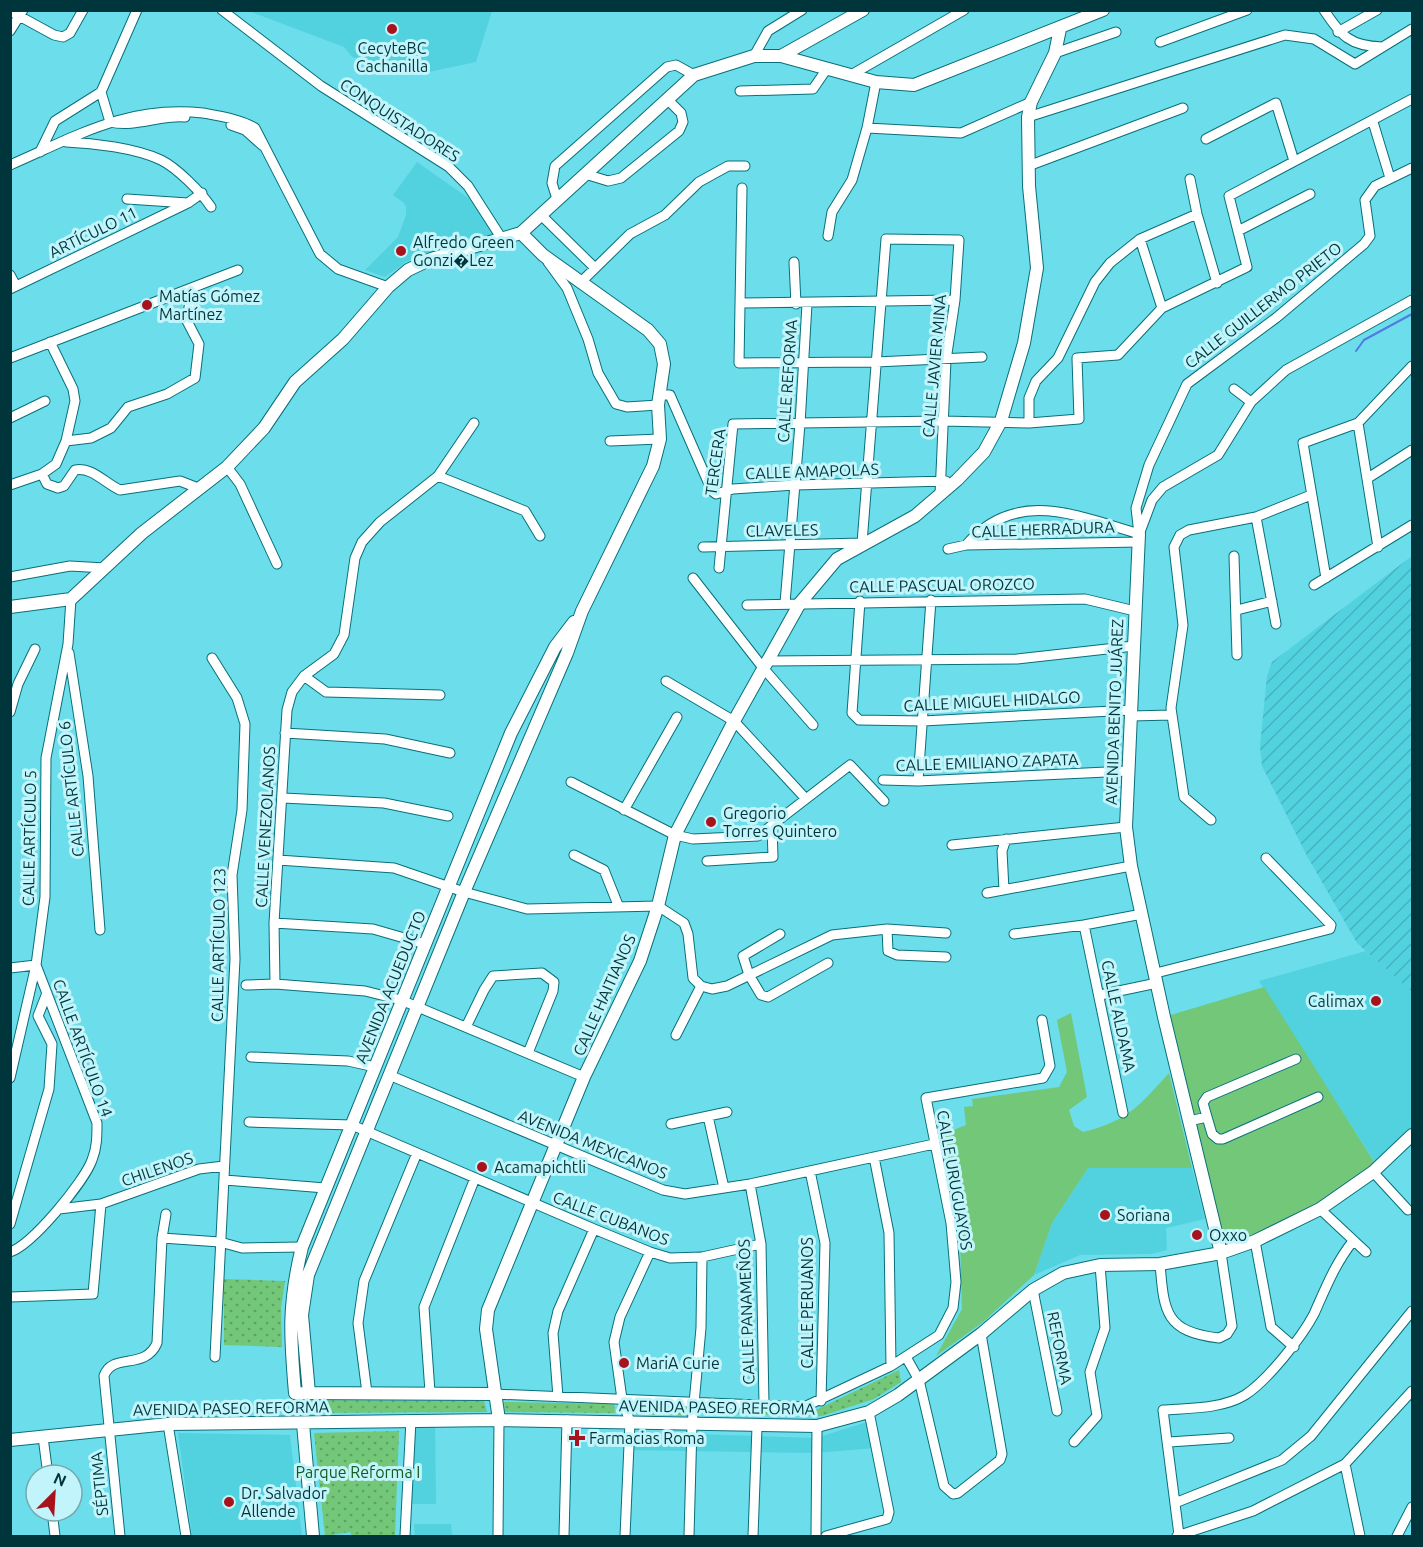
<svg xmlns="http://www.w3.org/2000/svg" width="1423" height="1547" viewBox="0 0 1423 1547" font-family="Ubuntu,sans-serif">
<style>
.built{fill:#52d1df}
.industrial{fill:url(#industrial-furrows)}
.grass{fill:#73c779}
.park{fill:url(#park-dots)}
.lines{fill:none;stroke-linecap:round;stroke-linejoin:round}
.stream{stroke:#517ae1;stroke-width:2}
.street-casing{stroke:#08707a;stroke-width:11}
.secondary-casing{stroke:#08707a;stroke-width:14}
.street{stroke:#fff;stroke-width:9}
.secondary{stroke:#fff;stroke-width:12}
.poi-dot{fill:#a8121d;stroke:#c2f5fb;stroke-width:2}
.labels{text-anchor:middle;stroke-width:6;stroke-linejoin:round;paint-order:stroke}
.poi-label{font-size:16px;fill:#00363b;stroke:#c2f5fb;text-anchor:start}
.street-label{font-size:16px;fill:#00363b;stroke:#c2f5fb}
.park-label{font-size:16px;fill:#125b1e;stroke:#c2f5fb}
</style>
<defs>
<pattern id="industrial-furrows" width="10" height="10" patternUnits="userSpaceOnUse" patternTransform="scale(1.5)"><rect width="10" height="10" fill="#52d1df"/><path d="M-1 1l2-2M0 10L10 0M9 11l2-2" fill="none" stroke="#46b4c0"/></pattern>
<pattern id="park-dots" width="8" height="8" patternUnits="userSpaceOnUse" patternTransform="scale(1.5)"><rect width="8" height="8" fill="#73c779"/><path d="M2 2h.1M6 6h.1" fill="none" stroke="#5ca264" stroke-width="1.8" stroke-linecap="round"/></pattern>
</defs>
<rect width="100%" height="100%" fill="#6cddea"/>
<path class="built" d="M 249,11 L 492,11 L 476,62 L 419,74 L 352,57 L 344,47 Z
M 417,162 L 474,202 L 494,235 L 473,237 L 444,246 L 406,262 L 385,277 L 365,270 L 398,237 L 406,215 L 406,207 L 404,203 L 393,195 Z
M 1366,951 L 1412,992 L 1412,1126 L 1376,1164 L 1259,981 Z
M 1088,1168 L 1192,1168 L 1205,1219 L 1166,1228 L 1167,1250 L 1151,1254 L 1080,1255 L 1034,1275 L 1052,1223 Z
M 411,1420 L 435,1420 L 436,1504 L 407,1504 Z
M 870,1421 L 875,1448 L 815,1453 L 626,1450 L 628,1432 L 816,1438 Z
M 178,1433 L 290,1435 L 302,1536 L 192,1536 Z
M 414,1524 L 451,1524 L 452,1536 L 415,1536 Z"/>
<path class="industrial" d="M 1412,556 L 1412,992 L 1357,943 L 1307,856 L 1262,766 L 1260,746 L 1267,676 L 1272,662 Z"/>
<path class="grass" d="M 1264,987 L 1378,1168 L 1320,1209 L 1221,1253 L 1164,1017 Z
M 1071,1013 L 1087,1097 L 1069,1110 L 1074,1126 L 1083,1132 C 1128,1121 1139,1106 1169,1073 L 1192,1168 L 1088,1168 L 1052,1223 L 1034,1275 L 983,1322 L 936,1356 L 962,1309 L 960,1239 L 941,1135 L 966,1125 L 964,1107 L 973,1106 L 972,1099 L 1059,1087 L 1067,1072 L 1057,1020 Z"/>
<path class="park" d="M 224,1279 L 285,1281 L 281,1308 L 282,1347 L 224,1345 Z
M 899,1370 L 901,1382 L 874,1399 L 822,1416 L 705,1413 L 708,1408 L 818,1409 Z
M 298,1400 L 484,1401 L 487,1412 L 293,1413 L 292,1405 Z
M 504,1402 L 614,1404 L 615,1413 L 505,1412 Z
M 630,1408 L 692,1408 L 688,1416 L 635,1414 Z
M 399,1431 L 395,1536 L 352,1536 L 350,1532 L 325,1536 L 314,1433 Z"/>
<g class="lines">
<path class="stream" d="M 1356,351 L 1364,340 L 1412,314"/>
<g class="street-casing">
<path id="street" d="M 222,10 L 321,86 L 449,167 L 468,186 L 502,239
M 1324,10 C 1341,36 1350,46 1382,47
M 10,11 L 54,35 L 63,37 L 70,33 L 83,10
M 10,31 L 23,10
M 1338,32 L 1377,10
M 1160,42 L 1247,10
M 1055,53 L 1116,32
M 754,56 L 768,31 L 802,10
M 851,75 L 964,10
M 740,91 L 813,89 L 826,70
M 1028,117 L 1285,35 L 1314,39 L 1355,64 L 1412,29
M 110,122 C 135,128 160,115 185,117
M 110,122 L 101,92 L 137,10
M 1373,122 L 1390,178
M 231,125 L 245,130 L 263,146
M 867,128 L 961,133 L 1031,102
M 1206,139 L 1276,103 L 1294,161
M 66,142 C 93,143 136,148 161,160 C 177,168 201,192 211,207
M 40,152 L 55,121 L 101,92
M 10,165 C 77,136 127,105 203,113 C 220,116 240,119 255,128 L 320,254 L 338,269 L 388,287
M 1028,166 L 1183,108
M 585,174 L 608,181 L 621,178 L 679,131 L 683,122 L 681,113 L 667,99
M 1190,179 L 1197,214 L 1217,283
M 742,188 L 739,363 L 876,362 L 982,357
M 127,199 L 188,203
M 557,199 L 552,183 L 555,166 L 667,67 L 676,65 L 694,75
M 541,215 L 595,268
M 1238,231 L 1310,194
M 828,236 L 832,212 L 852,180 L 867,128 L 876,82
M 1140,239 L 1162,308
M 548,262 L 567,288 L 588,339 L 598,373 L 616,404 L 627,407 L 658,405
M 794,262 L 796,304
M 10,275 L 16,286
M 580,283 L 630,234 L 665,215 L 699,182 L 728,166 L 745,166
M 10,289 L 188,203 L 202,193
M 741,303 L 955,300
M 10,358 L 238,270
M 1234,389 L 1251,402
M 660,395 L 670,395 L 712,491 L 716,494 L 733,489 L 795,485 L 946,481
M 10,418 L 45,401
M 1029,423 L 1029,398 L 1036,381 L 1058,358 L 1095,282 L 1110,263 L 1140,239 L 1197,214
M 1358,423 L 1378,547
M 66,441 L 91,438 L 111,428 L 128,407 L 167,394 L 195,378 L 199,344 L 187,321 L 192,288
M 610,441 L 660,439
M 227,467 L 240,484 L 277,564
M 42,474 L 47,484 L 58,488 L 64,486 L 75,470 C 91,466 106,484 120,490 L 180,481 L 198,488
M 438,476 L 525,511 L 540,536
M 1368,478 L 1412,450
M 10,485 L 42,474 L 56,464 L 66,441 L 75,401 L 73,389 L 50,342
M 1256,517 L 1276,624
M 1140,532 L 1152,500 L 1163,487 L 1218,455 L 1251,402 L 1286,370 L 1412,300
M 1139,534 L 1136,508 L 1149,465 L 1187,384 L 1276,318 L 1364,244 L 1370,236 L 1365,200 L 1375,186 L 1412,168
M 966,545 C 1016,487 1078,516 1139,534
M 703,547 L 862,543 L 886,239 L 959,240 L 955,300 L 946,360 L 940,495
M 948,549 L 966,545 L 1139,542
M 1234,556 L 1237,655
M 719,568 L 733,424 L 943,421 L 1029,423 L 1079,419 L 1077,358 L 1118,355 L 1162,308 L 1247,267 L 1229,196 L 1412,99
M 10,577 L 70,566 L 105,568
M 693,578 L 764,669 L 813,725
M 1326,578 L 1303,443 L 1358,423 L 1412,366
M 1314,585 L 1412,525
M 860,601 L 852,713 L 859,720 L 923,721 L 1131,710
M 785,603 L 800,424 L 807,304
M 747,605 L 1085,599 L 1135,611
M 1237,610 L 1272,601
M 69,653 L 88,776 L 100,930
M 212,658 L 237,698 L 245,724 L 242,810 L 232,875 L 235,959 L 215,1357
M 768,661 L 1017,659 L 1134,646
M 304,676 L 326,692 L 440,695
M 666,681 L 734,721 L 806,799
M 10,712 L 18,684 L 35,649
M 1131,716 L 1172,715
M 285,733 L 385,739 L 450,753
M 883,780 L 918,781 L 1128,771
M 918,781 L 931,600
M 571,782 L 675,835 L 693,839 L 758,836 L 850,765 L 884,801
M 283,798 L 384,803 L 448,816
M 624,810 L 677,717
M 1211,820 L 1184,797 L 1171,708 L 1183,625 L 1174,547 L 1180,535 L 1189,530 L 1256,517 L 1311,495
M 952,845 L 1126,827
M 574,855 L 604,870 L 618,905
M 278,860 L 394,868 L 464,892 L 527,909 L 658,906 L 684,923 L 688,934 L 693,978 L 701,986 L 712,989 L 727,986 L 832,935 L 887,929 L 946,933
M 707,861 L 773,857 L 772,827
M 1004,890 L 1002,851 L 1006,839
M 987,893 L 1131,866
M 274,923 L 373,929 L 425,944
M 1084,925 L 1123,1113
M 887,929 L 888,951 L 897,955 L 946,957
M 780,934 L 743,956 L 749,975 L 761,995 L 768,997 L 828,963
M 1014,934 L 1084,925 L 1142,914
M 10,968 L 36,965
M 1156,973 L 1330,929 L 1331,925 L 1266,858
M 275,984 L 274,923 L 287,710 L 292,692 L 304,676 L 334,654 L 344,635 L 355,558 L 362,542 L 380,522 L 438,476 L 474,423
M 246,985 L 275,984 L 365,991 L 401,1000 L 584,1077
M 1100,995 L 1157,983
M 466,1027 L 484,990 L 493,976 L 542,973 L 554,982 L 553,991 L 528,1053
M 676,1035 L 701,986
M 251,1057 L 348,1061 L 375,1067
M 389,1075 L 663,1190 L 685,1194 L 750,1184 L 934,1144
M 10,1078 L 36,965 L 45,897 L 46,758 L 68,644 L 71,599
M 708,1116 L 724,1188
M 1207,1117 L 1212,1134 L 1218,1139 L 1223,1139 L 1318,1097
M 1189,1121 L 1207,1117 L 1203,1103 L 1207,1097 L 1296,1059
M 249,1122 L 352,1125 L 594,1229 L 650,1252 L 670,1258 L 702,1257 L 761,1244
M 671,1124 L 727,1112
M 874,1157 L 889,1233 L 891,1366
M 810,1171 L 825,1243 L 821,1401
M 1373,1172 L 1408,1210
M 225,1180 L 325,1188
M 750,1184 L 761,1244 L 764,1404
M 59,1209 L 101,1204 L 199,1169 L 224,1166
M 1320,1209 L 1366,1252
M 10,1224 L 49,1089 L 52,1044 L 38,1016 L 47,993
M 162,1238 L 220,1242 L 242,1248 L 302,1247
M 1255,1241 L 1271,1327 L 1294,1347
M 10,1252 C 32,1245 84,1182 92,1160 C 97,1148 97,1136 97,1123 L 36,965
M 1160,1264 C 1164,1310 1164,1332 1219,1338 L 1227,1334 L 1232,1326 L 1221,1253
M 1033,1290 L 1057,1411
M 10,1297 L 93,1294 L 101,1204
M 906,1357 L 919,1380 L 944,1486 L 953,1494 L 958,1493 L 1000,1460 L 1002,1454 L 981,1334
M 430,1392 L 424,1307 L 475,1178
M 367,1393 L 358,1323 L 364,1281 L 417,1153
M 494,1394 L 804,1407 L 891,1366 L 939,1335 L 953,1308 L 956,1282 L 951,1223 L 926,1098 L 1043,1078 L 1050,1066 L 1042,1020
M 558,1397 L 553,1333 L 558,1311 L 594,1229
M 168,1424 L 186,1536
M 43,1437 L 48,1475
M 1074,1442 L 1097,1416 L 1090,1372 L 1105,1328 L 1100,1265
M 1169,1442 L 1229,1438
M 1345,1464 L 1360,1536
M 1175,1503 L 1282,1460 L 1311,1436 L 1412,1311
M 52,1511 L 55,1536
M 1179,1535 L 1163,1410 C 1190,1408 1222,1409 1245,1395 C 1267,1381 1302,1337 1314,1314 C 1326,1287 1335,1264 1353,1241
M 120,1536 L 104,1376 C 112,1352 145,1371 157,1343 L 162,1238 L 166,1214
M 405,1536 L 411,1420
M 498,1536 L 499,1420
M 564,1536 L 567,1420
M 625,1536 L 630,1422 L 622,1399 L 614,1342 L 620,1317 L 650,1252
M 689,1536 L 692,1425 L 701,1328 L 702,1257
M 753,1536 L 757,1427
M 816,1536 L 817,1426
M 826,1536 L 887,1519 L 889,1512 L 869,1412
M 1177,1536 L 1253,1511 L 1345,1464 L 1412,1391
M 1397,1536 L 1412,1507"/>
</g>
<g class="secondary-casing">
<path id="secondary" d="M 781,56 L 863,10
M 1139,534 L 1126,827 L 1131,866 L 1164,1017 L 1221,1253
M 10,607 L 71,599 L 142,533 L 227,467 L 264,428 L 295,382 L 343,339 L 388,287 L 408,270 L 431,259 L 521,233 L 694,75 L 754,56 L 781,56 L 876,82 L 914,85 L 1103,10
M 309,1393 L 302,1315 L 308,1275 L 464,892 L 567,653 L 582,611 L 653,466 L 660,439 L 658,405 L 664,364 L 660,344 L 648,330 L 543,255 L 521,233
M 494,1394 L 295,1393 C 290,1335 288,1304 302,1247 L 511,733 L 555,647 L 574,622
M 499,1420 L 486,1329 L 488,1310 L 584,1077 L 640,961 L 658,906 L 675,835 L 734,721 L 800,603 L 837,559 L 915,516 L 957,480 L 984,452 L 1001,421 L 1024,343 L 1037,268 L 1029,186 L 1028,117 L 1031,102 L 1055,53 L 1060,29
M 303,1424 L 313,1536
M 10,1440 L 168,1424 L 499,1420 L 817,1426 L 869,1412 L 898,1395 L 981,1334 L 1033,1290 L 1063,1273 L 1100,1265 L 1160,1264 L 1221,1253 L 1255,1241 L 1320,1209 L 1373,1172 L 1412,1135"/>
</g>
<use href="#street" class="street"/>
<use href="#secondary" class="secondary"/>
</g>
<g class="poi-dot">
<circle cx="392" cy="29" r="6"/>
<circle cx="401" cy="251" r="6"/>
<circle cx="147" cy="305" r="6"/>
<circle cx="711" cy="822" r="6"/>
<circle cx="1376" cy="1001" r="6"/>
<circle cx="482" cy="1167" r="6"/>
<circle cx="1105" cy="1215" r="6"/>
<circle cx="1197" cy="1235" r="6"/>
<circle cx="624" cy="1363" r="6"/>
<path d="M574 1429h6v6h6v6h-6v6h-6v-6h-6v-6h6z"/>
<circle cx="229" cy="1502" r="6"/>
</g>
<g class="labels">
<g class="poi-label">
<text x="392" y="54" text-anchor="middle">CecyteBC<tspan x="392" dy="18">Cachanilla</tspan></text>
<text x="413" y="248">Alfredo Green<tspan x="413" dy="18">Gonzi�Lez</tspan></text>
<text x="159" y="302">Matías Gómez<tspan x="159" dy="18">Martínez</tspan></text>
<text x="723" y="819">Gregorio<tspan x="723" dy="18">Torres Quintero</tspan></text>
<text x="1364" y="1007" text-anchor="end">Calimax</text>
<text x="494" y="1173">Acamapichtli</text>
<text x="1117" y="1221">Soriana</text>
<text x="1209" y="1241">Oxxo</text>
<text x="636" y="1369">MariA Curie</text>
<text x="589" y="1444">Farmacias Roma</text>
<text x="241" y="1499">Dr. Salvador<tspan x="241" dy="18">Allende</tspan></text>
</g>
<g class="street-label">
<text transform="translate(400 120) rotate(33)" y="6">CONQUISTADORES</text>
<text transform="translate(93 232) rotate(-26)" y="6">ARTÍCULO 11</text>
<text transform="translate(1263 305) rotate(-38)" y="6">CALLE GUILLERMO PRIETO</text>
<text transform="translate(934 366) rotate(-85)" y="6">CALLE JAVIER MINA</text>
<text transform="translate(787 381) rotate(-86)" y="6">CALLE REFORMA</text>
<text transform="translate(715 462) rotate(-82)" y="6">TERCERA</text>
<text transform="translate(812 471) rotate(-2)" y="6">CALLE AMAPOLAS</text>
<text transform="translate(1043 529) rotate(-2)" y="6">CALLE HERRADURA</text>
<text transform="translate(782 530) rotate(-1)" y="6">CLAVELES</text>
<text transform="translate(942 585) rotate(-1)" y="6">CALLE PASCUAL OROZCO</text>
<text transform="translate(992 701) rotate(-3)" y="6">CALLE MIGUEL HIDALGO</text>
<text transform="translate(1114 712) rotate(-88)" y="6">AVENIDA BENITO JUÁREZ</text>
<text transform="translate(987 762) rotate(-2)" y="6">CALLE EMILIANO ZAPATA</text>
<text transform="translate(71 789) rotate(-96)" y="6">CALLE ARTÍCULO 6</text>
<text transform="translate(265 827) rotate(-87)" y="6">CALLE VENEZOLANOS</text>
<text transform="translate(29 838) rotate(-89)" y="6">CALLE ARTÍCULO 5</text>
<text transform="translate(218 945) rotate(-89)" y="6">CALLE ARTÍCULO 123</text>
<text transform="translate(390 987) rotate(-68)" y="6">AVENIDA ACUEDUCTO</text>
<text transform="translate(604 995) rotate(-66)" y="6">CALLE HAITIANOS</text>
<text transform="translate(1119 1016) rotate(78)" y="6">CALLE ALDAMA</text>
<text transform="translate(83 1048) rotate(70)" y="6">CALLE ARTÍCULO 14</text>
<text transform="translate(593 1144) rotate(22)" y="6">AVENIDA MEXICANOS</text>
<text transform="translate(157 1169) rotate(-19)" y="6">CHILENOS</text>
<text transform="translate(955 1180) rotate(80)" y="6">CALLE URUGUAYOS</text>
<text transform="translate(611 1218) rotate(21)" y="6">CALLE CUBANOS</text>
<text transform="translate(807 1303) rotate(-90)" y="6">CALLE PERUANOS</text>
<text transform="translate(746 1312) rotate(-92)" y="6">CALLE PANAMEÑOS</text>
<text transform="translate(1060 1348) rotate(79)" y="6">REFORMA</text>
<text transform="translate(717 1407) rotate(1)" y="6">AVENIDA PASEO REFORMA</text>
<text transform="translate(231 1408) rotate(-1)" y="6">AVENIDA PASEO REFORMA</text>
<text transform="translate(99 1484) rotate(-96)" y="6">SÉPTIMA</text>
</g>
<g class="park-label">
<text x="358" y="1478">Parque Reforma I</text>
</g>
</g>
<rect width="1423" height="1547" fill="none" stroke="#00363b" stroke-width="24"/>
<g transform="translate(54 1493) rotate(24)"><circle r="28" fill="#c2f5fb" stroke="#74a9ae" stroke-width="1.5"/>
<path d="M0-4.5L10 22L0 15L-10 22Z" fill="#a8121d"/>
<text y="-9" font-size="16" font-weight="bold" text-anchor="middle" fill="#00363b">N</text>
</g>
</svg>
